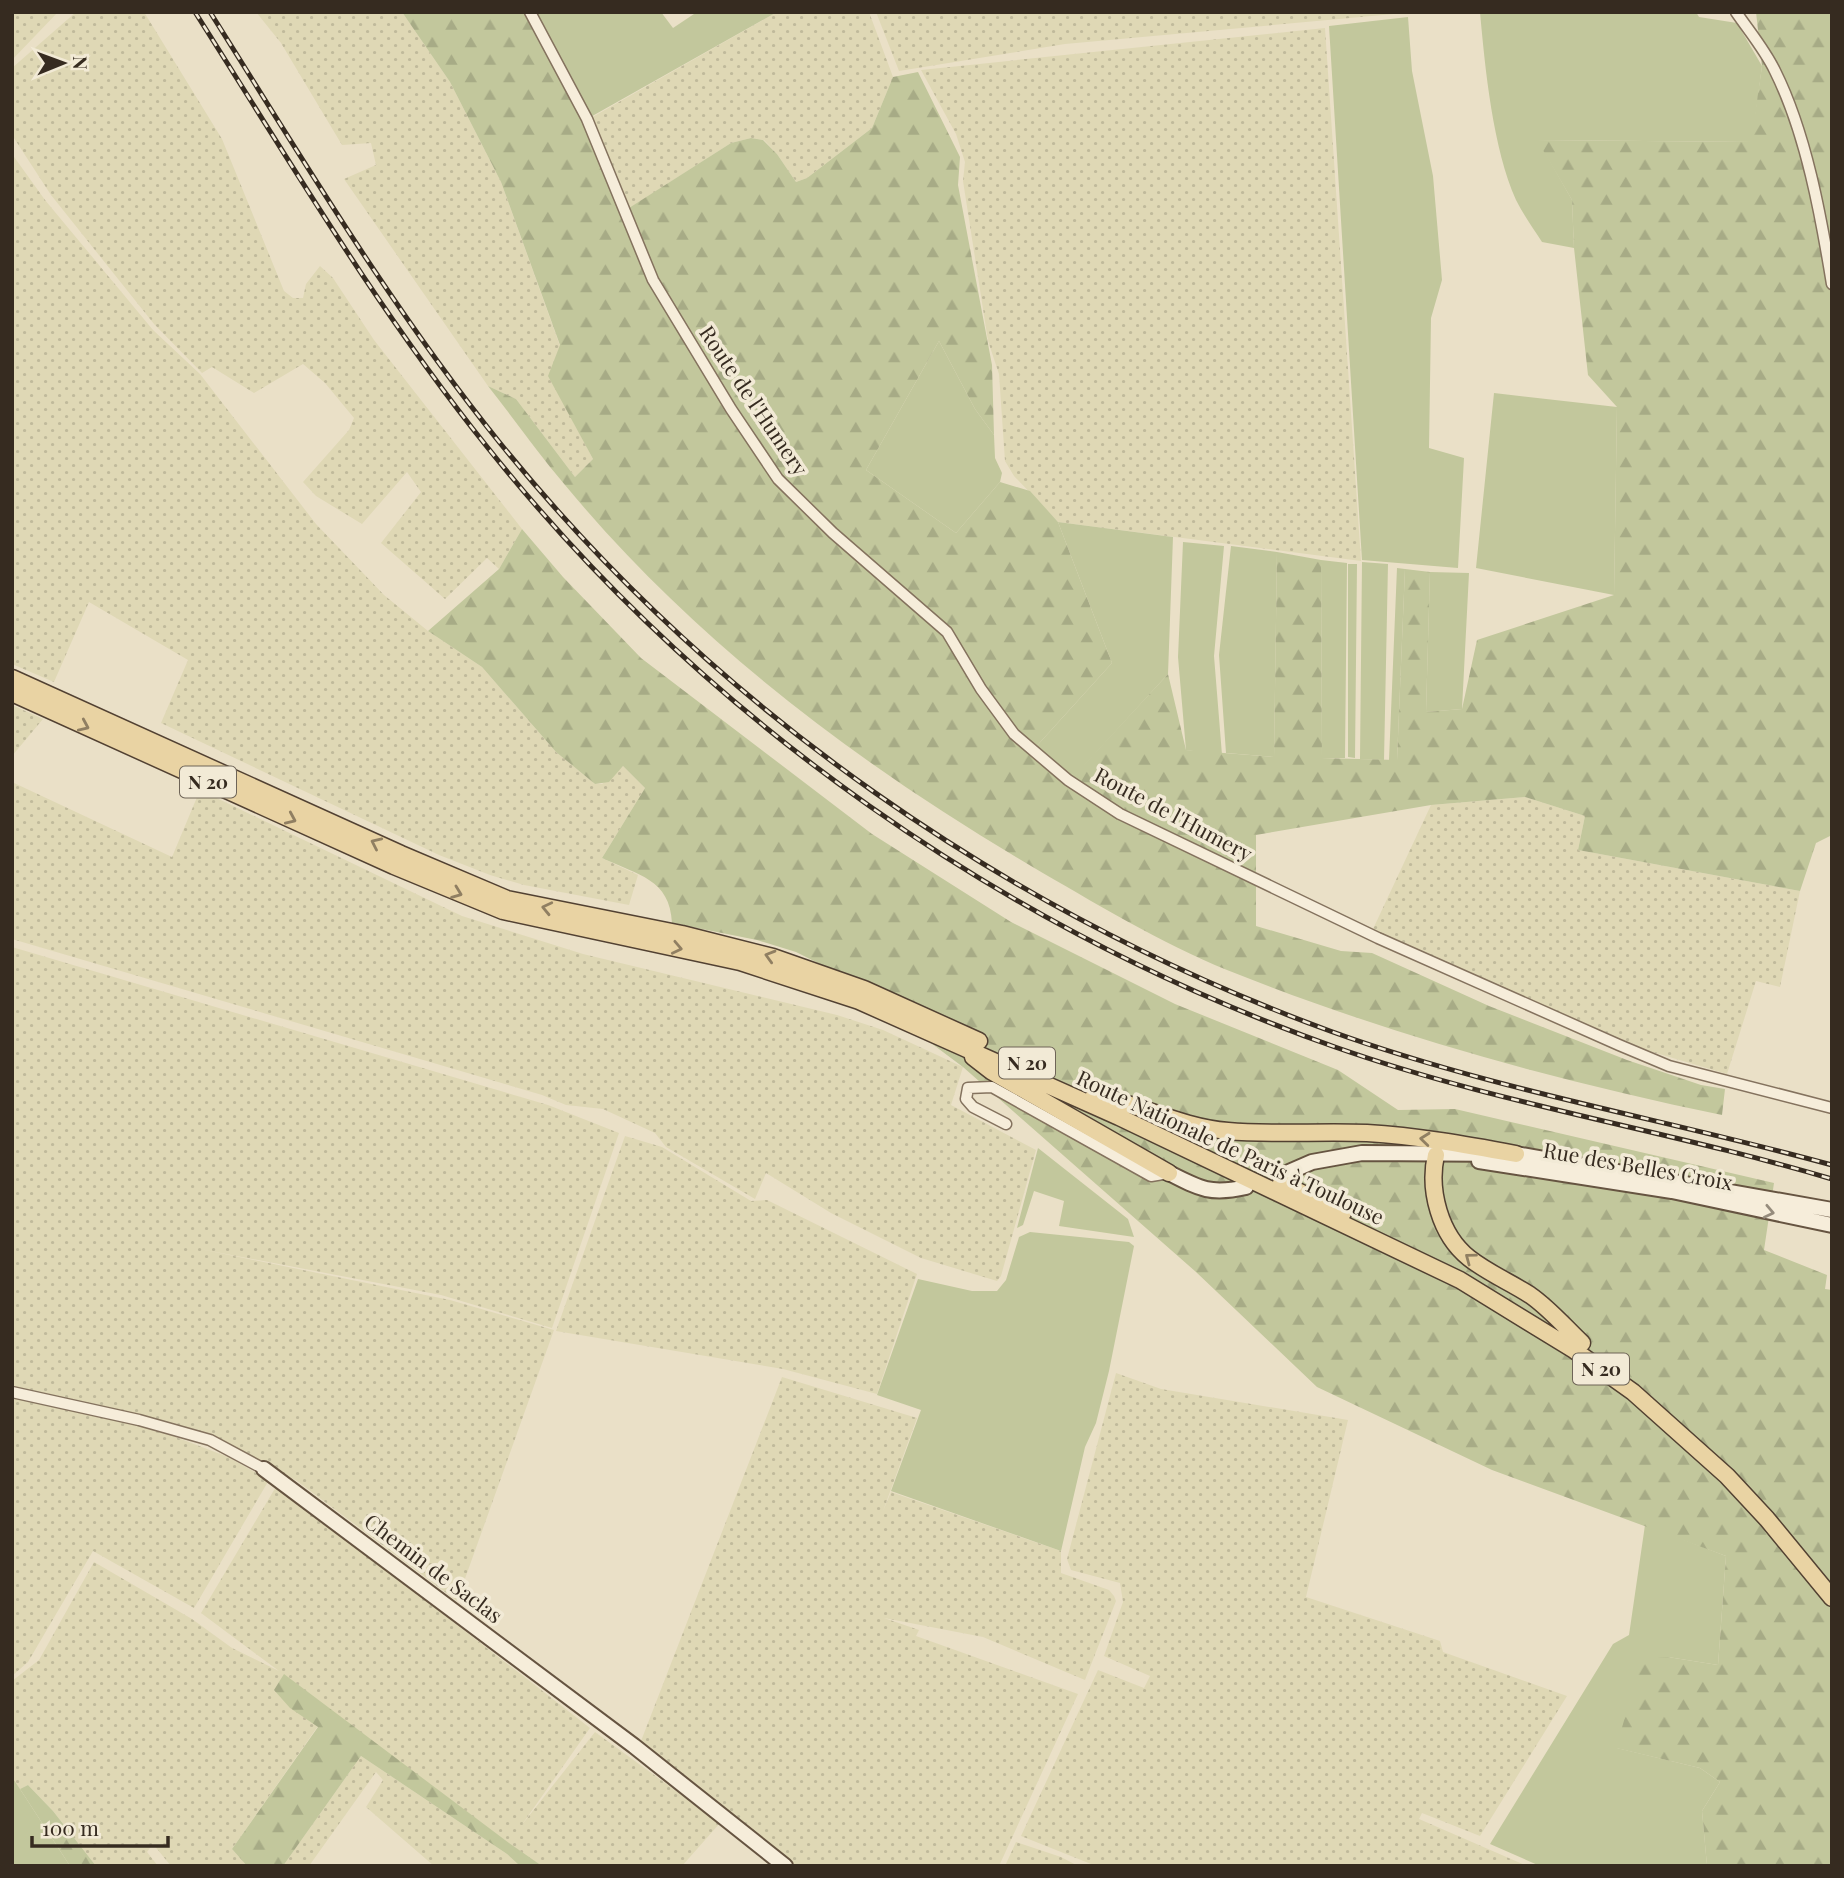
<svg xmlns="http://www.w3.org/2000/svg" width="1844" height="1878" viewBox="0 0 1844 1878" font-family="'Playfair Display',serif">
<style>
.farmland{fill:url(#farmland-dots)}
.grass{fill:#c2c79c}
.forest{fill:url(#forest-firs)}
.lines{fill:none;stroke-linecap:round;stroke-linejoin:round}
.secondary-tunnel{stroke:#c6bca6;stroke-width:14;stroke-dasharray:14 7;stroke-linecap:butt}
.street-casing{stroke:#84725e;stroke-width:13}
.secondary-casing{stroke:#665441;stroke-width:18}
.primary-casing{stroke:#524132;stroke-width:19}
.street{stroke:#f6edda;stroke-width:10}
.secondary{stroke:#f6edda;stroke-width:14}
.primary{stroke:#e9d3a3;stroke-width:16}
.rail-casing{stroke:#362b20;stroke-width:5}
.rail{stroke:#f2ead6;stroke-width:2.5;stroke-dasharray:8;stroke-linecap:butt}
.oneway{stroke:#907f62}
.oneway2{stroke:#968c7d}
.labels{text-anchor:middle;stroke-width:7;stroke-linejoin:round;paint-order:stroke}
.shield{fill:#f2ead6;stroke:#6e6457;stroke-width:2}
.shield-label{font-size:19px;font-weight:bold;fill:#362b20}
.street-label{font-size:21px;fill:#362b20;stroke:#f2ead6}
</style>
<defs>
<pattern id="farmland-dots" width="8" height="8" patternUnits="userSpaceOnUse" patternTransform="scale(1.75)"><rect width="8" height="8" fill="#dfd8b5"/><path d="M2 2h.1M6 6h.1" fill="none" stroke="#c0ba9b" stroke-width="1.8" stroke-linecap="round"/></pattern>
<pattern id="forest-firs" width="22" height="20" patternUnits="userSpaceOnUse" patternTransform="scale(1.75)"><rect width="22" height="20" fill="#c2c79c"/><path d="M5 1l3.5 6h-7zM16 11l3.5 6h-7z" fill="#a7ab86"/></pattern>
</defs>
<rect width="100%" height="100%" fill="#eae0c7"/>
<path class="farmland" d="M 12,12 L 58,12 L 12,60 Z
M 76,12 L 144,12 L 222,139 L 284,291 L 293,298 L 303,298 L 306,284 L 320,266 L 333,278 L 374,340 L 522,529 L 499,569 L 487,558 L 445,599 L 381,543 L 421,492 L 407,472 L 362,524 L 316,496 L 303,482 L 349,430 L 354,418 L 325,383 L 303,364 L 254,393 L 212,367 L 202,373 L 154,324 L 51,195 L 12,135 L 12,68 Z
M 256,12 L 402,12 L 450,82 L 501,182 L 560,346 L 549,376 L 593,459 L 575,477 L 516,399 L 488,386 L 344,179 L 376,165 L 371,143 L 342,145 L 281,43 Z
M 777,12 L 869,12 L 893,77 L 872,128 L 807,178 L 796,182 L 777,154 L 764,140 L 751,138 L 731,143 L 628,209 L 589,119 Z
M 876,12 L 1416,12 L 1065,44 L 899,71 Z
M 1325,28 L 1361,561 L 1058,522 L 1014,476 L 1005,461 L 999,374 L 988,341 L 963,181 L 965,162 L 956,134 L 921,70 Z
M 12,154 L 45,200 L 153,330 L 200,374 L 316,524 L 384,595 L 428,631 L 482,667 L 556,752 L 595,784 L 602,784 L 623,766 L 645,788 L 602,858 L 638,875 L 629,905 L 524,885 L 490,875 L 439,855 L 161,723 L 188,660 L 89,602 L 54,682 L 12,664 Z
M 12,705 L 43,719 L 12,756 Z
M 12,782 L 172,857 L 200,790 L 462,916 L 583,954 L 837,1015 L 883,1030 L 963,1067 L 951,1105 L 1036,1150 L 1001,1276 L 997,1281 L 921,1258 L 831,1213 L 766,1173 L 755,1199 L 666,1147 L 655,1133 L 603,1109 L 566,1105 L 542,1095 L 12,939 Z
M 1525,797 L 1585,816 L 1578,850 L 1800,891 L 1780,987 L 1756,981 L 1727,1074 L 1649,1051 L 1457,970 L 1373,929 L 1431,805 Z
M 12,947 L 548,1105 L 619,1133 L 552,1328 L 441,1295 L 200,1249 L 450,1300 L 554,1330 L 457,1601 L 297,1481 L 269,1466 L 230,1448 L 12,1388 Z
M 625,1136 L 662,1147 L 751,1201 L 767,1200 L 917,1274 L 877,1394 L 783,1369 L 556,1331 Z
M 1116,1373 L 1161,1389 L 1348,1420 L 1306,1597 L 1440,1641 L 1443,1652 L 1567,1696 L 1480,1836 L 1422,1813 L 1419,1819 L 1527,1866 L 1096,1866 L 1021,1836 L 1098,1670 L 1144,1688 L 1150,1676 L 1104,1656 L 1123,1602 L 1120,1583 L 1071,1570 L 1067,1559 Z
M 782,1377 L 917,1418 L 883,1511 L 891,1492 L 1061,1551 L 1061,1573 L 1109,1590 L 1114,1596 L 1116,1601 L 1085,1680 L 983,1637 L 884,1618 L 919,1630 L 916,1636 L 1078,1694 L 999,1866 L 787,1866 L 774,1849 L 641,1741 Z
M 12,1396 L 160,1431 L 228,1457 L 269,1480 L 194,1608 L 93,1551 L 28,1662 L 12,1676 Z
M 277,1485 L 590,1728 L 521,1826 L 595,1732 L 720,1823 L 682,1866 L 542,1866 L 290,1708 L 318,1726 L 232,1849 L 247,1866 L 171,1866 L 153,1844 L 147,1852 L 158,1866 L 96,1866 L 53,1811 L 28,1785 L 20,1789 L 12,1777 L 12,1681 L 39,1660 L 94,1562 L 192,1619 L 232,1648 L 279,1671 L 201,1613 Z
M 361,1756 L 507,1854 L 520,1866 L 434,1866 L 366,1807 L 383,1780 L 376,1772 L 309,1866 L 283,1866 Z
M 1016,1842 L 1061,1857 L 1078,1866 L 1005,1866 Z"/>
<path class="grass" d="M 532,12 L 661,12 L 673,28 L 697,12 L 777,12 L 587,119 Z
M 1480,12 L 1696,12 L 1699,17 L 1737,23 L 1762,66 L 1752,142 L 1538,140 L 1572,200 L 1574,248 L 1542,242 C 1533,228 1523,214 1516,200 C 1493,149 1485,68 1480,12 Z
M 1408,17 L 1412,71 L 1433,176 L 1442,280 L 1431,318 L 1429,448 L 1464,458 L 1458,568 L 1362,560 L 1329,26 Z
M 939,341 L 975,409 L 994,435 L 995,458 L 1002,473 L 1000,482 L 956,533 L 866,470 Z
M 1494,393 L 1617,407 L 1614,595 L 1476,568 Z
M 1058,522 L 1173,537 L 1168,674 L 1070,781 L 1034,749 L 1112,663 Z
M 1183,542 L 1224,546 L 1214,656 L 1222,755 L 1186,750 L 1178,657 Z
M 1231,546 L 1277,552 L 1274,757 L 1226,753 L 1219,655 Z
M 1321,560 L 1347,563 L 1345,758 L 1322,758 Z
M 1362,562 L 1388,564 L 1384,760 L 1360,759 Z
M 1348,564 L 1357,564 L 1355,758 L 1348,757 Z
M 1397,568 L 1405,569 L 1397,760 L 1389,760 Z
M 1430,572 L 1469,573 L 1462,709 L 1426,712 Z
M 1038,1148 L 1128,1219 L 1134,1237 L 1059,1226 L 1064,1201 L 1034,1191 L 1023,1225 L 1017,1228 Z
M 1030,1232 L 1129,1242 L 1134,1246 L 1109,1371 L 1096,1423 L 1085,1447 L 1061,1551 L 891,1491 L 921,1410 L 877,1395 L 918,1279 L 972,1291 L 997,1291 L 1006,1280 L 1019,1237 Z
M 1645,1525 L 1726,1556 L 1718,1665 L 1668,1657 L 1617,1748 L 1700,1768 L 1720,1782 L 1702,1811 L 1707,1866 L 1540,1866 L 1490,1844 L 1613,1644 L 1629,1635 Z
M 12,1777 L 20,1789 L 70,1866 L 12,1866 Z"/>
<path class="forest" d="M 402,12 L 532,12 L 629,208 L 731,143 L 751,138 L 763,140 L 777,154 L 796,182 L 807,178 L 872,128 L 893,77 L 918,72 L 960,157 L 958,185 L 992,365 L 994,435 L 975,409 L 939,341 L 866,470 L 956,533 L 1000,482 L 1030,491 L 1058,522 L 1112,663 L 1034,749 L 1070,780 L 1168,674 L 1186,750 L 1274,757 L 1277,552 L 1321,560 L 1322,758 L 1397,760 L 1405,569 L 1430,572 L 1426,712 L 1462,709 L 1477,640 L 1614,595 L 1617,407 L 1588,375 L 1574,248 L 1572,200 L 1537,140 L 1751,142 L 1762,66 L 1756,12 L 1832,12 L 1832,835 L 1816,843 L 1800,891 L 1578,850 L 1585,816 L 1525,797 L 1431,805 L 1256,835 L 1256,926 L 1341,951 L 1372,953 L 1489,1006 L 1627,1060 L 1701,1085 L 1725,1089 L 1722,1115 C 1553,1080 1387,1034 1227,970 C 1163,944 1091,901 1031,866 C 858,764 694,641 565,485 C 538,453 514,419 488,386 L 516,399 L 575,477 L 593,459 L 548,376 L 560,345 L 501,182 L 450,82 Z
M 522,529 L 563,577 L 641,658 L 872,834 L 1011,922 L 1175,1004 L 1338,1070 L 1398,1110 L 1455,1109 L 1774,1183 L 1764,1250 L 1827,1275 L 1825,1289 L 1832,1290 L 1832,1866 L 1707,1866 L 1702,1811 L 1720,1782 L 1700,1768 L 1616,1748 L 1642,1659 L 1668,1657 L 1718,1665 L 1726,1556 L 1492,1470 L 1317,1387 L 1196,1272 L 963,1067 L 836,972 L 796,952 L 757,940 L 672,923 C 670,879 638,875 602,858 L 645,788 L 623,766 L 609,782 L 595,784 L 556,752 L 482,667 L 428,631 L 499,569 Z
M 284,1674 L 509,1843 L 542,1866 L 520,1866 L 507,1854 L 361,1756 L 283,1866 L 247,1866 L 232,1849 L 318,1727 L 290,1708 L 274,1690 Z
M 28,1785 L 53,1811 L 96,1866 L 70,1866 L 20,1789 Z"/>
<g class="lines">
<path class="secondary-tunnel" d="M 1251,1186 L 1289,1172"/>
<g class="street-casing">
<path id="street" d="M 530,12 L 587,119 L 653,280 L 731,409 L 778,479 L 833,533 L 947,632 L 981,689 L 1014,734 L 1068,780 L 1120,814 L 1378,938 L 1619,1045 L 1669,1066 L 1832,1108
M 1736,12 C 1749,31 1765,50 1775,71 C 1806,133 1821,216 1832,284
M 1006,1124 L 973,1107 L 966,1099 L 968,1088 L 992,1087 L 1151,1176 L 1169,1173
M 12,1392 L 139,1420 L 210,1440 L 264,1469"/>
</g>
<g class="secondary-casing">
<path id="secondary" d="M 1479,1161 L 1672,1191 L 1832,1225
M 1289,1172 L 1312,1162 L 1362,1153 L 1516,1154 L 1832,1210
M 1169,1173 C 1200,1189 1211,1195 1246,1187
M 264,1469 L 634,1746 L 785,1866"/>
</g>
<g class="primary-casing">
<path id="primary" d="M 12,678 L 401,854 L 507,899 L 682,934 L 773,957 L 864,989 L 979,1041
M 12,693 L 394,866 L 503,911 L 740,962 L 859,1001 L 1119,1117 L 1460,1280 L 1574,1350 L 1633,1392 L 1727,1476 L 1767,1519 L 1832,1598
M 973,1057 L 991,1071 L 1169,1173
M 1094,1095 C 1140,1104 1180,1127 1228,1131 C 1274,1135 1321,1131 1367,1133 C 1417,1136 1467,1145 1516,1154
M 1436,1155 C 1428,1190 1440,1235 1469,1258 C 1488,1273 1510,1282 1530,1295 C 1549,1308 1565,1327 1582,1343
M 1281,1183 L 1343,1213"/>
</g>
<use href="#street" class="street"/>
<use href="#secondary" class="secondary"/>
<use href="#primary" class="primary"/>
<g class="rail-casing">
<path id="rail" d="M 195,12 C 289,160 378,311 488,448 C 705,720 1006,931 1335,1047 C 1497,1104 1667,1130 1832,1179
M 210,12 C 302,158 391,308 500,443 C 716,710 1008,913 1330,1031 C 1493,1090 1665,1119 1832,1165"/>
</g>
<use href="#rail" class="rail"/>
</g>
<defs><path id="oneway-chevron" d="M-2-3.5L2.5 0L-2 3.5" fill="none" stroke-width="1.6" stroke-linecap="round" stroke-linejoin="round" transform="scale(1.75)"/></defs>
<g class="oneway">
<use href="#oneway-chevron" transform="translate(84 726) rotate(24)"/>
<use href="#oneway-chevron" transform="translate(291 819) rotate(24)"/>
<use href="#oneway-chevron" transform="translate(376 843) rotate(-155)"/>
<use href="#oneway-chevron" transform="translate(457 893) rotate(21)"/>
<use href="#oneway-chevron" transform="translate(547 908) rotate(-167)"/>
<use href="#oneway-chevron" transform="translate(677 948) rotate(12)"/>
<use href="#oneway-chevron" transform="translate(770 956) rotate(-164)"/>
<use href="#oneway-chevron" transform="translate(1425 1139) rotate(-174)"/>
<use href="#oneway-chevron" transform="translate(1470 1258) rotate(-143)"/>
</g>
<use class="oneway2" href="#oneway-chevron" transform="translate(1769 1212) rotate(12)"/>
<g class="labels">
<g class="shield">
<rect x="180" y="766.5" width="56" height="31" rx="5"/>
<rect x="999" y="1047.5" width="56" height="31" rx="5"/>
<rect x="1573" y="1353.5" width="56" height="31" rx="5"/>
</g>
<g class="shield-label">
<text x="208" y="789">N 20</text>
<text x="1027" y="1070">N 20</text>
<text x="1601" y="1376">N 20</text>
</g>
<g class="street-label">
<text transform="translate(753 401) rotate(56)" y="7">Route de l'Humery</text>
<text transform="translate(1173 815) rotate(28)" y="7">Route de l'Humery</text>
<text transform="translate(1230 1148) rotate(25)" y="7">Route Nationale de Paris à Toulouse</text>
<text transform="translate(1638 1167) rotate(10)" y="7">Rue des Belles Croix</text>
<text transform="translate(433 1569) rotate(37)" y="7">Chemin de Saclas</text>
</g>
</g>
<rect width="1844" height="1878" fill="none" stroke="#362b20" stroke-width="28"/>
<g transform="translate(63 63) rotate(89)" stroke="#f2ead6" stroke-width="5" paint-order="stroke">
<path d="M0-5L12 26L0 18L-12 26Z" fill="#362b20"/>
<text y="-10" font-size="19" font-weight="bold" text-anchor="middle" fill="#362b20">N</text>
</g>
<path d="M32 1836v10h136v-10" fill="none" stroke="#362b20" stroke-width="3.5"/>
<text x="42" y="1836" font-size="21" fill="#362b20" stroke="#f2ead6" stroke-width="5" paint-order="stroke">100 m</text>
</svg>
